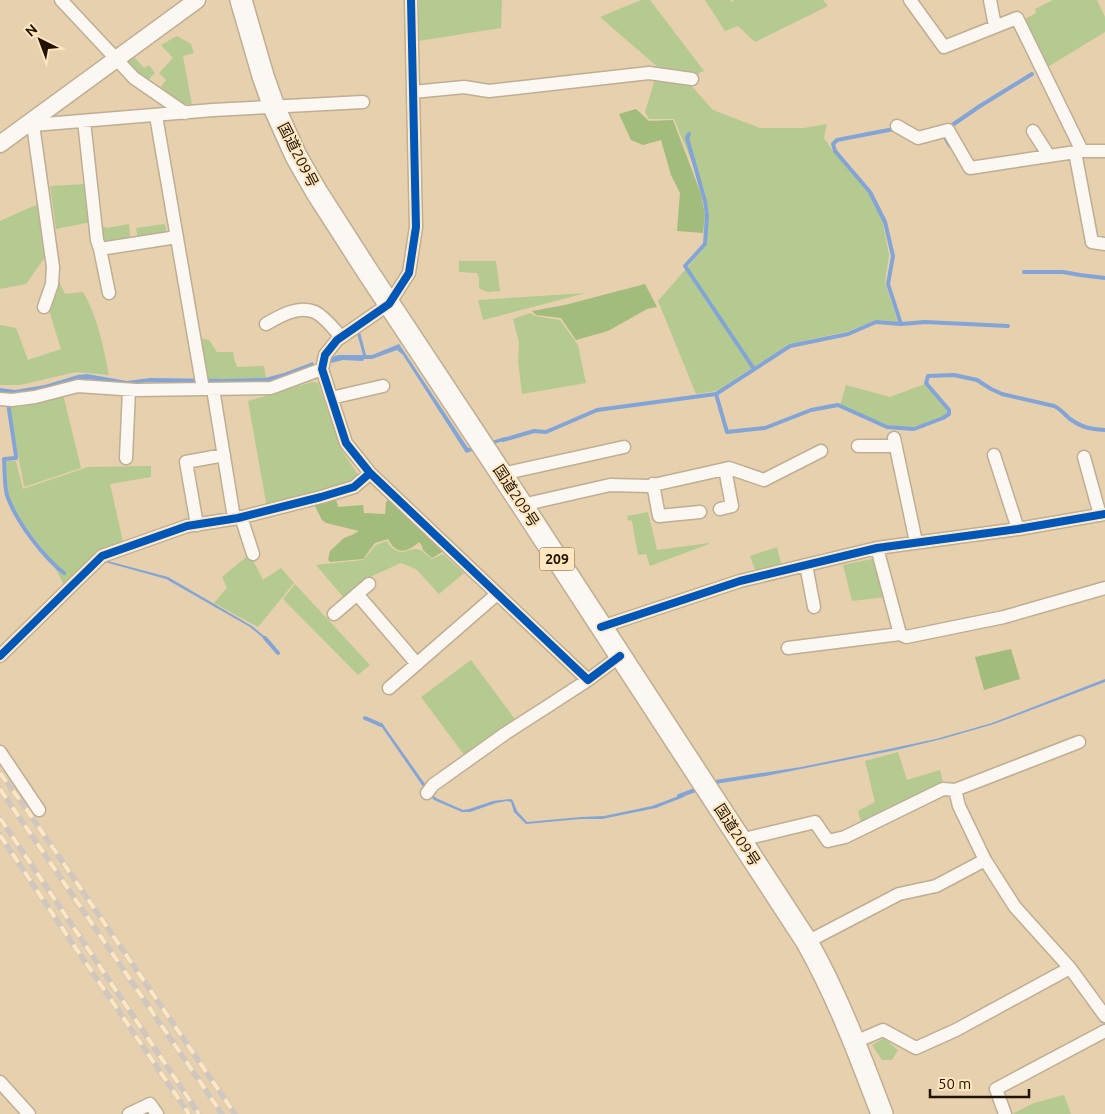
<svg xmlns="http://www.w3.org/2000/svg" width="1105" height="1114" viewBox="0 0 1105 1114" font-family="Ubuntu,'Noto Sans JP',sans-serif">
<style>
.green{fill:#b4ca90}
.forest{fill:#a1bc7b}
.water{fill:#83a4d6}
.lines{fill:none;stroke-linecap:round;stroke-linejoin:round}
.stream{stroke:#83a4d6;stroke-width:4}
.minor-casing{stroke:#bfae92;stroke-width:15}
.tertiary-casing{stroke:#bfae92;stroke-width:19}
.trunk-casing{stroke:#bfae92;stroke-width:24}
.minor{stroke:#fbf8f3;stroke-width:12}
.tertiary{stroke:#fbf8f3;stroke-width:16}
.trunk{stroke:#fbf8f3;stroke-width:21}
.rail-casing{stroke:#d0c8be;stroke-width:5.5}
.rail{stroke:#fee6c0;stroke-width:4;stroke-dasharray:11;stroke-linecap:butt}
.cycleway-casing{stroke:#fee6c0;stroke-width:11}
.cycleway{stroke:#0057b8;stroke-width:8}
.labels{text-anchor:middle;stroke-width:4;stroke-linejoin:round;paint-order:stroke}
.shield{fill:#fee6c0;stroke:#64523a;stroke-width:1}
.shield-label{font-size:14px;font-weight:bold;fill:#221300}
.street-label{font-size:15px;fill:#221300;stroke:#fee6c0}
</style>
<rect width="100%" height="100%" fill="#e6d0ad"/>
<path class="green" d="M 419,0 L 502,0 L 501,28 L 418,41 Z
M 641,0 L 650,0 L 704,71 L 694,75 L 660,69 L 600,17 Z
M 705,0 L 730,0 L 732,2 L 734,0 L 823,0 L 828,6 L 755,42 L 738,26 L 725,31 Z
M 1053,0 L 1097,0 L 1105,17 L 1105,32 L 1046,68 L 1023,20 L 1036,13 L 1035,9 Z
M 177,36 L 191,44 L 194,53 L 183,56 L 192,105 L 180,103 L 161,87 L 166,80 L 159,73 L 173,58 L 161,45 Z
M 140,47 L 142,50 L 134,57 L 144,68 L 149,65 L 155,73 L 148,80 L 139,74 L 125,59 Z
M 655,79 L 687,81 L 713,110 L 760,128 L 804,128 L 827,124 L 824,138 L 833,151 L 869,193 L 882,219 L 889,255 L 885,283 L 898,322 L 876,320 L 849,331 L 789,344 L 716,391 L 696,394 L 658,301 L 705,247 L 709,213 L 705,193 L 674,119 L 649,119 L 645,112 Z
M 86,184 L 91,222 L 56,229 L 50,186 Z
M 38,204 L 45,257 L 26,284 L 0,289 L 0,221 Z
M 129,224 L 130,238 L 102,242 L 102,226 L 107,228 Z
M 165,224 L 167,234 L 138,239 L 136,228 Z
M 459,261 L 496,261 L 500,291 L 487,292 L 479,288 L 479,278 L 477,273 L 459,272 Z
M 58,279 L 65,294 L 83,292 C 98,317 103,346 109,375 L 76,372 L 20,385 L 0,385 L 0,325 L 16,328 L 28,360 L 61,349 L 48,307 Z
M 586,293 L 483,320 L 478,300 Z
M 530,313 L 535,316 L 560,320 L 578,345 L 586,383 L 522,394 L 518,360 L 519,342 L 513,319 Z
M 196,337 L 209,340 L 217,352 L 233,352 L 234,358 L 237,367 L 264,366 L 267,384 L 206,386 Z
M 312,382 L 318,383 L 341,449 L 360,478 L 351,485 L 267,508 L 248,401 Z
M 925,384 L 947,411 L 948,413 L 943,416 L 914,427 L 887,425 L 840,405 L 846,385 L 890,397 Z
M 63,394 L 81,468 L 24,487 L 9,404 Z
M 6,461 L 16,461 L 23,489 L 88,467 L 151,466 L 151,477 L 110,484 L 124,546 L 66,588 L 50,559 L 23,523 L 8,496 Z
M 648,512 L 657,550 L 709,543 L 709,544 L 650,566 L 646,554 L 638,555 L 632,521 L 628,520 L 627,516 Z
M 387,541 C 391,549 398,554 407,551 C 409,550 412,549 415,549 C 422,549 427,555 432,559 L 443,554 L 464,573 L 439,594 L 416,569 L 401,563 L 372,576 L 344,598 L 316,565 L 363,560 L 376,545 Z
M 777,547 L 782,567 L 756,572 L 750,556 Z
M 250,554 L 263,580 L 281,568 L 294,583 L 258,627 L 214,603 L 227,588 L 222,577 Z
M 872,559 L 877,562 L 886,597 L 852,601 L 843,565 Z
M 295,584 L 370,665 L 358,675 L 283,599 Z
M 471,660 L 517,722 L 465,756 L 421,697 Z
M 898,752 L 907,780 L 940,770 L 944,786 L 862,825 L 858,811 L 875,802 L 865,761 Z
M 884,1038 L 898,1050 L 892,1060 L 882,1060 L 872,1045 Z
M 1064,1095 L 1071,1114 L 1012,1114 L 1034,1103 Z"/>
<path class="forest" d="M 636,109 L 649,121 L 673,120 L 701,194 L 705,215 L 703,233 L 677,231 L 680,193 L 671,175 L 661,140 L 643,145 L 631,140 L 619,114 Z
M 645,284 L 657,307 L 647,309 L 608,331 L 576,340 L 561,318 L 536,315 L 532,311 L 565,305 Z
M 335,495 L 338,507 L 363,505 L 364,513 L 385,514 L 386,502 L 392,497 L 444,551 L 432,558 L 423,550 L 422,546 L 419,542 C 407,553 396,555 388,539 L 375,543 L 363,559 L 330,562 L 328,560 L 330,551 L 344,538 L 352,535 L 359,531 L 326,523 L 322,520 L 313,502 Z
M 1011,649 L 1020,679 L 984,690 L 975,657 Z"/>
<path class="water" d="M 360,332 L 366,355 L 372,355 L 399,344 L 468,448 L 505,437 L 506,440 L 466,453 L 403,355 L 397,350 L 372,359 L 364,359 L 363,361 L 343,360 L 331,363 L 329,362 L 331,357 L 339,355 L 363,355 L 357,333 Z
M 313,362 L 314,365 L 276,380 L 258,383 L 146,382 L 128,385 L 89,379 L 78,380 L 53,388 L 30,393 L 0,393 L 0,388 L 15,390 L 45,385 L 78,375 L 87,374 L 127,381 L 150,378 L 225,379 L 265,378 L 284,373 Z
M 104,560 L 168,577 L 252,626 L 269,640 L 268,642 L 250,627 L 166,579 L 105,562 L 55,611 Z
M 1105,679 L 1105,682 L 994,724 L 942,739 L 896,750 L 766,776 L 715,784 L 715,780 L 801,767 L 865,754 L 936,739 L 992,723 Z
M 379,723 L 382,723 L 432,794 L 436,798 L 463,810 L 469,809 L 493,801 L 511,799 L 513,801 L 517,811 L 527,822 L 581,817 L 604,816 L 652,806 L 684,794 L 684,797 L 656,808 L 602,819 L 580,819 L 526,824 L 514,812 L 511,802 L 507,801 L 496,803 L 470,812 L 462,812 L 434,800 L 424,788 Z"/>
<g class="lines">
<path class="stream" d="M 948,128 L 980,106 L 1032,74
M 896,129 L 894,129 L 837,140 L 833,144 L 835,151 L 870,192 L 885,222 L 893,256 L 888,284 L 901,324
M 689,134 L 687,138 L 705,201 L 707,215 L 705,244 L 685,266 L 754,369
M 942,134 L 943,134 L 950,146
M 1024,272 L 1063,272 L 1080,275 L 1105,278
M 716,394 L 727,432 L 765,428 L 811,410 L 838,405 L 887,427 L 914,429 L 943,418 L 949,414 L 949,410 L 926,383 L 928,376 L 954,375 L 977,380 L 991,389 L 1002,394 L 1054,406 C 1061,409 1065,415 1070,419 C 1083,428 1090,429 1105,430
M 8,403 L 16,456 L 16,458 L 4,459 C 5,469 4,489 8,498 C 17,522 44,558 64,573
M 503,440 L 534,431 L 546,432 L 597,410 L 716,394 L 790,346 L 848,334 L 876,322 L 901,324 L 925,322 L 1008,326
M 265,638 L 278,653
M 365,718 L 381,725
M 679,796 L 698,789"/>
<g class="minor-casing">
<path id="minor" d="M 61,0 L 134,78 L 185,113
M 411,0 L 416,227 L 409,273 L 389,304 L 337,340 L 325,355 L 322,369 L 346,443 L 370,473 L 588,680 L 620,656
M 910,0 L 944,47 L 1017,18 L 1082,151
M 990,0 L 995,26
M 413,92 L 464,87 L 489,91 L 649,73 L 692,79
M 156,116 L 203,389
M 84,121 L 97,240 L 100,249
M 27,124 L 33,125 L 213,110 L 363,102
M 33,125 L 53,267 L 52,284 L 44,307
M 897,126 L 918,138 L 948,130 L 970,168 L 1082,151 L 1105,151
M 1033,131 L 1049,156
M 1075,152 L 1092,242 L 1105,244
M 109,293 L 100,249 L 177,237
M 266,324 C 280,316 298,305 315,312 C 325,317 334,329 341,337
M 213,389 L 234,518
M 331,398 L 383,386
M 0,399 L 12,400 L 35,397 L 78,386 L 136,390 L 271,388 L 322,369
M 894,438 L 916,542
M 858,446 L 896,446
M 994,455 L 1018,529
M 1084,457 L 1100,515
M 126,458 L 129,390
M 502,474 L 624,447
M 653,484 L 659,516 L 700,512
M 522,505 L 610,485 L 649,486 L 729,468 L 764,480 L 821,451
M 720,509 L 732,506 L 725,469
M 241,517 L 253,554
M 197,525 L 186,462 L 224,455
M 877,548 L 900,634 L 906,637 L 1004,617 L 1105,588
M 806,565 L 814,607
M 357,594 L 417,664
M 334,614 L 369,584
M 601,627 L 740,581 L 877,548 L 1018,529 L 1105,514
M 788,648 L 900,634
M 0,656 L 102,556 L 187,526 L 238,518 L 321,497 L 354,487 L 370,473
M 389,688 L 497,594
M 0,752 L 39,810
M 427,793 L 433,785 L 506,733 L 548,706 L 588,680
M 740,840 L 815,822 L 828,841 L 845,837 L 943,789 L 955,790
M 985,860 L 959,806 L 955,790 L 1079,742
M 807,942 L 899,894 L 936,886 L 985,860 L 1015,907 L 1070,968 L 1105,1016
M 855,1042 L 883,1030 L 916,1048 L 956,1030 L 1070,968
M 0,1082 L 29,1114
M 129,1114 L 150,1104 L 157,1114
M 1005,1114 L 996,1089 L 1105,1031"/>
</g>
<g class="tertiary-casing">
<path id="tertiary" d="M 0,144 L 197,0"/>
</g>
<g class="trunk-casing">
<path id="trunk" d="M 241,0 L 263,76 L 274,107 L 296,156 L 316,191 L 366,269 L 522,505 L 807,942 C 838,997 860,1056 882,1114"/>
</g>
<use href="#minor" class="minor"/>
<use href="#tertiary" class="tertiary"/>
<use href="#trunk" class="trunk"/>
<g class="rail-casing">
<path id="rail" d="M 0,773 L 27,810 L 235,1114
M 0,789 L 222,1114
M 0,818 L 199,1114
M 0,835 L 58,922 L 189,1114"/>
</g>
<use href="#rail" class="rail"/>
<g class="cycleway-casing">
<path id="cycleway" d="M 411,0 L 416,227 L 409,273 L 389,304 L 337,340 L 325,355 L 322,369 L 346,443 L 370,473 L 588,680 L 620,656
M 601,627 L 740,581 L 877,548 L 1018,529 L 1105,514
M 0,656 L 102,556 L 187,526 L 238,518 L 321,497 L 354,487 L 370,473"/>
</g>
<use href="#cycleway" class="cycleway"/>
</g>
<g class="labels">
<rect class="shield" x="539.5" y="547.5" width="35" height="23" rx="4"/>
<g class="shield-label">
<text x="557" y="564">209</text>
</g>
<g class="street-label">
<text transform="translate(298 155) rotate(63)" y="5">国道209号</text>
<text transform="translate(516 496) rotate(57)" y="5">国道209号</text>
<text transform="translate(737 835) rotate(57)" y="5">国道209号</text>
</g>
</g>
<g transform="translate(40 40) rotate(318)" stroke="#fee6c0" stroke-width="4" paint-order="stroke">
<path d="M0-4L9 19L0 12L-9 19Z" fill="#221300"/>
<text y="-8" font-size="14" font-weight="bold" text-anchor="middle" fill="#221300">N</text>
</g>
<path d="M930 1089v8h99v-8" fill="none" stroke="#221300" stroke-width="2.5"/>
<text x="938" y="1089" font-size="15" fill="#221300" stroke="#fee6c0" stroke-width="4" paint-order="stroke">50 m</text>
</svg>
